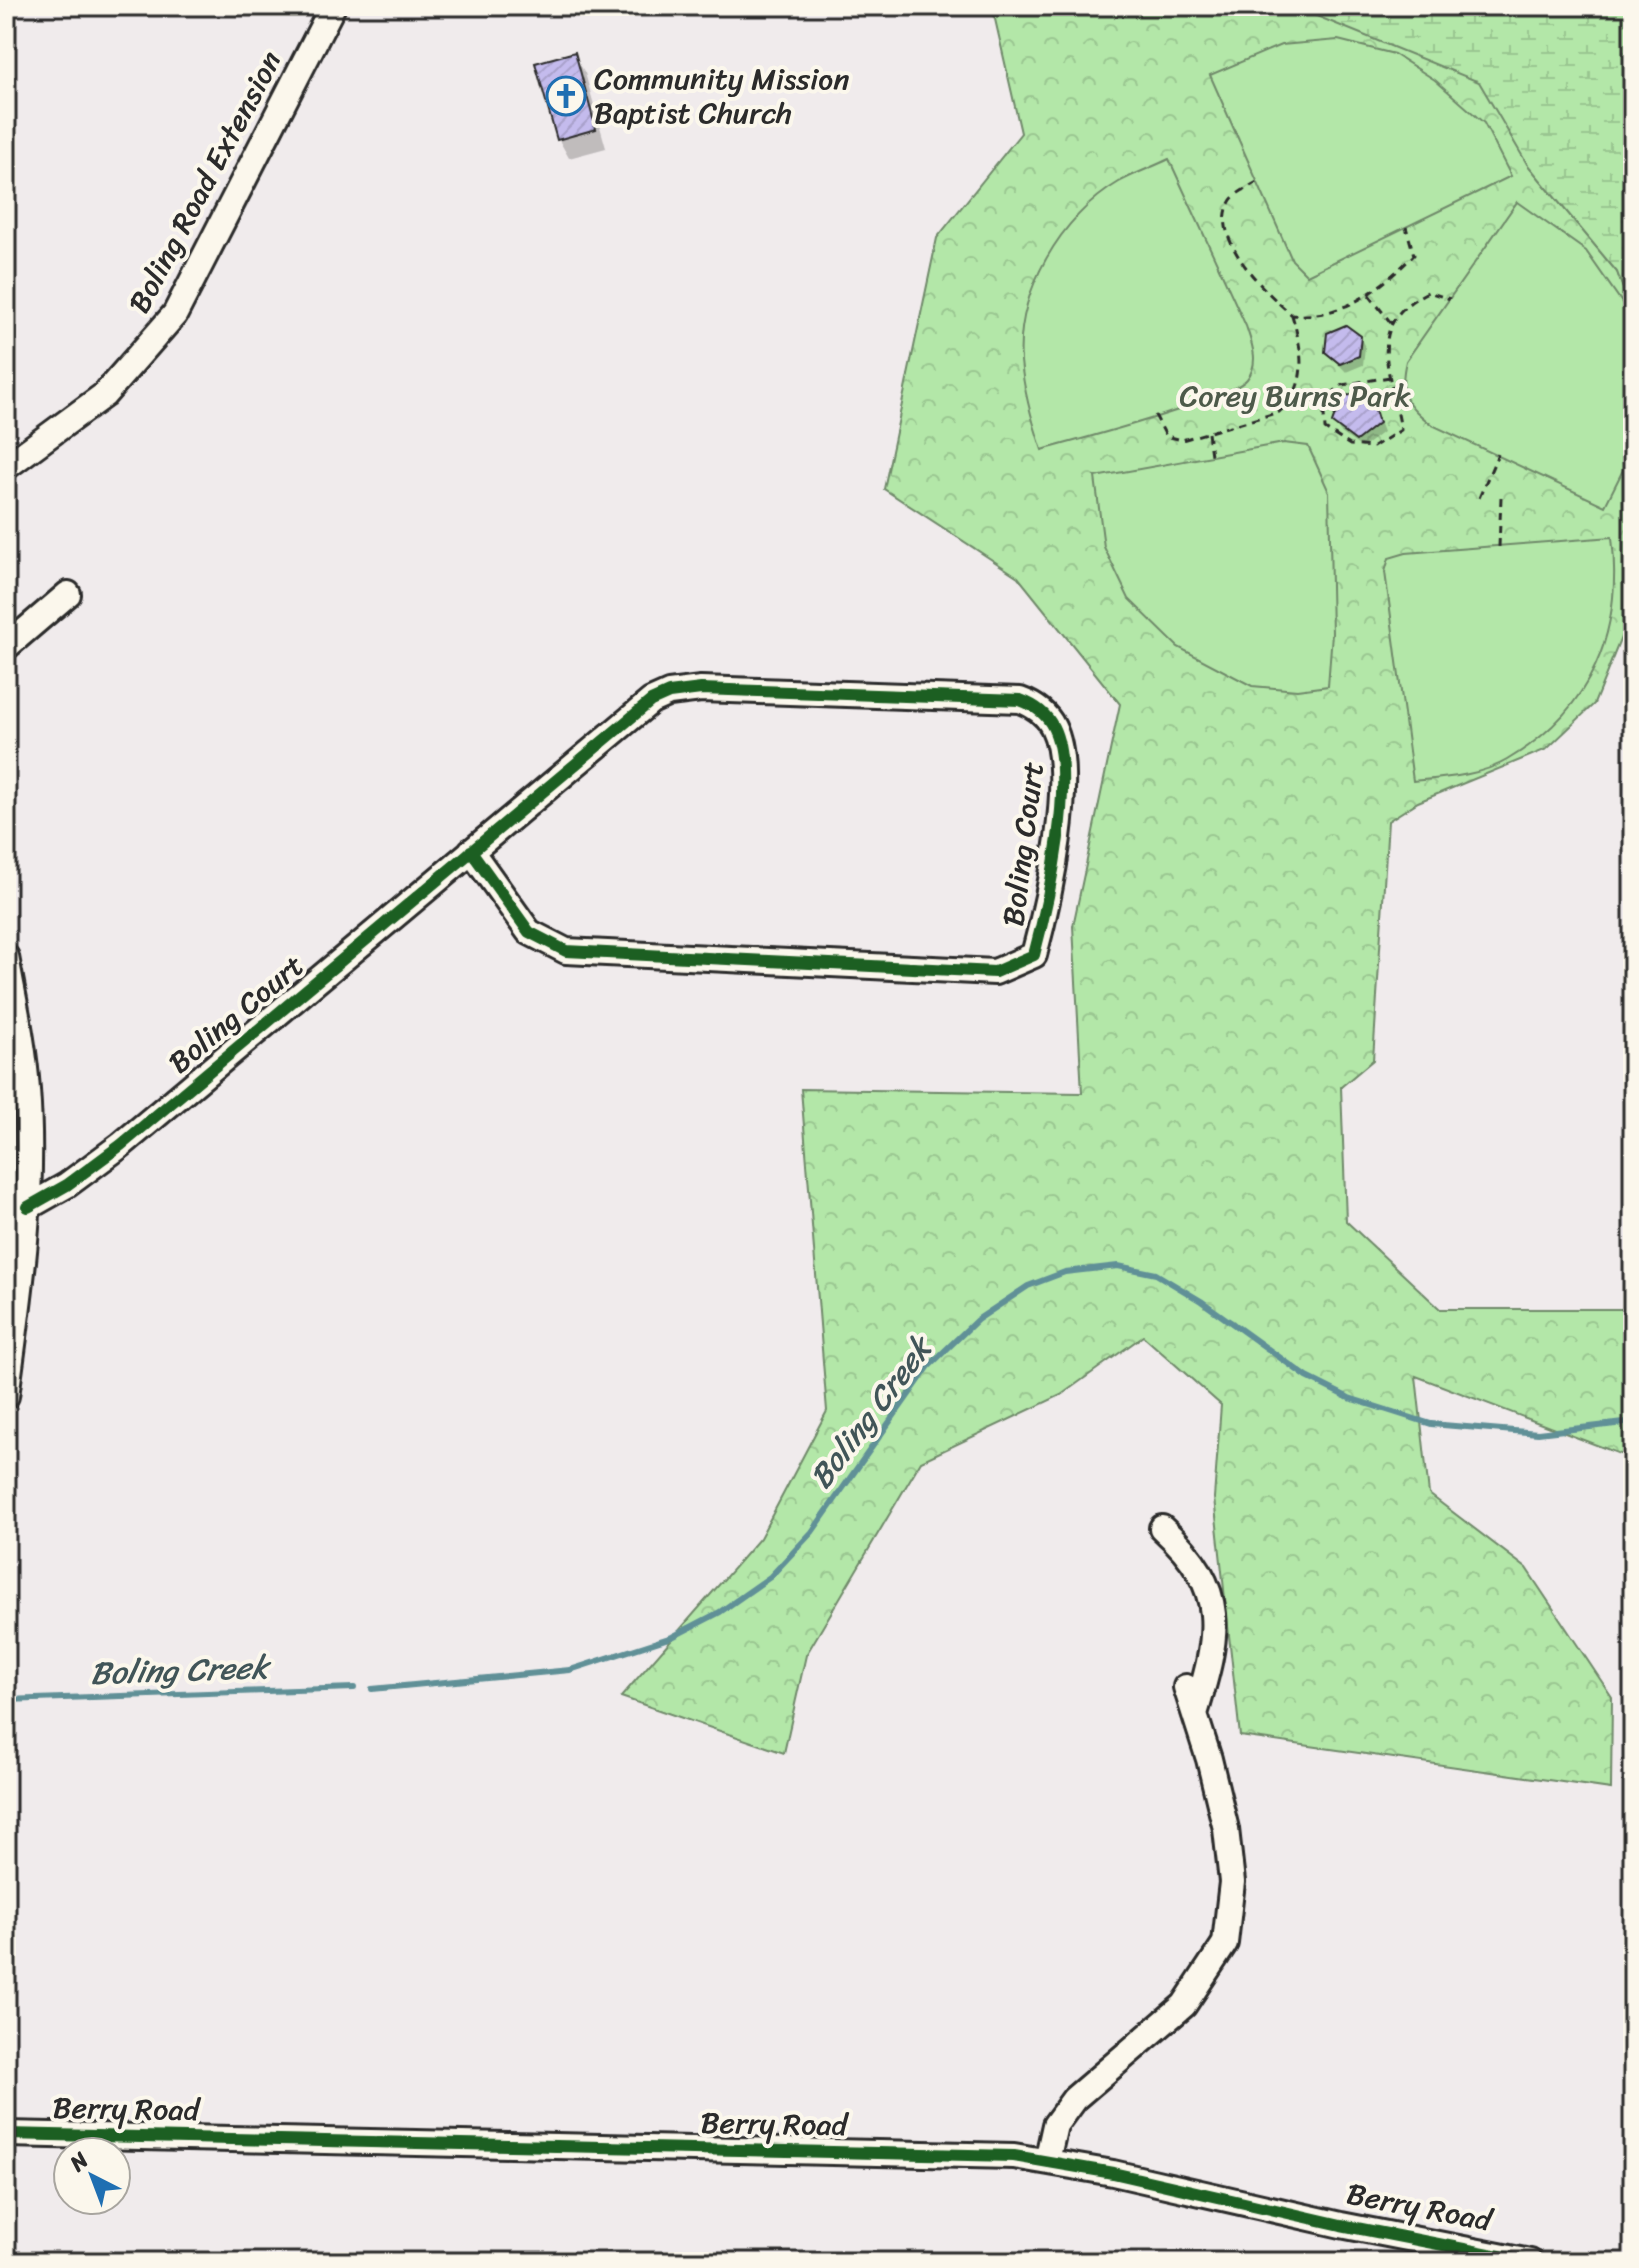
<svg xmlns="http://www.w3.org/2000/svg" width="1639" height="2268" viewBox="0 0 1639 2268" font-family="Sriracha,sans-serif">
<style>
.forest{fill:url(#forest-crowns);stroke:#6f896a;stroke-width:2}
.wetland{fill:url(#wetland-marsh);stroke:#6f896a;stroke-width:2}
.pitch{fill:#b3e7a8;stroke:#6f896a;stroke-width:2}
.shadow{fill:#0003}
.lines{fill:none;stroke-linecap:round;stroke-linejoin:round}
.stream{stroke:#609097;stroke-width:6}
.building{fill:url(#building-hatch);stroke:#2b2b2b;stroke-width:2}
.minor-casing{stroke:#2b2b2b;stroke-width:30}
.path{stroke:#2b2b2b;stroke-width:3;stroke-dasharray:8 6;stroke-linecap:butt}
.minor{stroke:#fbf7ec;stroke-width:24}
.cycleway-casing{stroke:#fbf7ec;stroke-width:17}
.cycleway{stroke:#1b5e20;stroke-width:12}
.labels{text-anchor:middle;stroke-width:8;stroke-linejoin:round;paint-order:stroke}
.poi-label{font-size:30px;fill:#2b2b2b;stroke:#fbf7ec;text-anchor:start}
.street-label{font-size:30px;fill:#2b2b2b;stroke:#fbf7ec}
.park-label{font-size:30px;fill:#4d5a4a;stroke:#fbf7ec}
.water-label{font-size:32px;font-style:italic;fill:#415558;stroke:#fbf7ec}
</style>
<defs>
<pattern id="forest-crowns" width="20" height="18" patternUnits="userSpaceOnUse" patternTransform="scale(2)"><rect width="20" height="18" fill="#b3e7a8"/><path d="M2 6a3 3 0 1 1 6 0M12 15a3 3 0 1 1 6 0" fill="none" stroke="#9ac691"/></pattern>
<pattern id="wetland-marsh" width="20" height="14" patternUnits="userSpaceOnUse" patternTransform="scale(2)"><rect width="20" height="14" fill="#b3e7a8"/><path d="M1 5h8M5 5V1M11 12h8M15 12V8" fill="none" stroke="#9ac691"/></pattern>
<pattern id="building-hatch" width="6" height="6" patternUnits="userSpaceOnUse" patternTransform="scale(2)"><rect width="6" height="6" fill="#c4bbed"/><path d="M-1 1l2-2M0 6l6-6M5 7l2-2" fill="none" stroke="#a9a1cb"/></pattern>
</defs>
<rect width="100%" height="100%" fill="#f0ebec"/>
<filter id="ink" filterUnits="userSpaceOnUse"><feTurbulence type="fractalNoise" baseFrequency=".0125" numOctaves="2"/><feDisplacementMap in="SourceGraphic" scale="16" xChannelSelector="R" yChannelSelector="G"/><feConvolveMatrix kernelMatrix="1 2 1 2 8 2 1 2 1" color-interpolation-filters="sRGB"/></filter>
<g filter="url(#ink)">
<path class="forest" d="M 992,6 L 1633,6 L 1527,164 L 1617,272 L 1633,316 L 1633,608 L 1594,704 L 1547,749 L 1418,802 L 1388,821 L 1373,1060 L 1341,1087 L 1346,1221 L 1440,1309 L 1633,1309 L 1633,1459 L 1416,1376 L 1429,1494 L 1526,1568 L 1612,1697 L 1611,1789 L 1240,1736 L 1214,1498 L 1221,1405 L 1143,1336 L 1061,1395 L 921,1461 L 806,1655 L 784,1753 L 621,1697 L 760,1538 L 827,1411 L 801,1089 L 1082,1093 L 1073,926 L 1120,704 L 1018,577 L 884,489 L 937,238 L 1021,133 Z"/>
<path class="wetland" d="M 1292,6 L 1633,6 L 1633,316 L 1617,272 L 1527,164 L 1479,82 Z"/>
<path class="pitch" d="M 1338,40 L 1394,54 L 1435,80 L 1484,123 L 1511,176 L 1307,275 L 1292,260 L 1210,75 L 1281,45 Z
M 1169,159 L 1246,326 C 1252,344 1260,363 1247,379 C 1230,400 1077,440 1042,450 C 1032,421 1024,393 1021,361 C 1016,292 1061,216 1119,182 C 1135,173 1153,167 1169,159 Z
M 1517,202 L 1586,251 L 1625,307 L 1633,355 L 1633,450 L 1605,506 L 1432,425 C 1406,404 1398,395 1406,361 Z
M 1284,443 L 1308,446 L 1329,492 L 1332,633 L 1328,686 L 1297,690 L 1252,686 L 1178,647 L 1129,599 L 1104,547 L 1095,477 Z
M 1612,537 C 1623,632 1592,710 1507,760 C 1480,776 1443,778 1413,781 L 1385,572 L 1389,558 L 1406,553 Z"/>
<path class="shadow" d="M 574,55 L 585,73 L 606,148 L 569,158 L 559,140 Z
M 1360,337 L 1365,347 L 1363,365 L 1346,372 L 1327,352 Z
M 1370,398 L 1383,432 L 1362,448 L 1340,432 L 1334,423 Z"/>
<g class="lines">
<path class="stream" d="M 372,1689 L 570,1670 L 672,1637 L 720,1612 L 770,1577 L 812,1532 L 929,1366 L 977,1320 L 1028,1286 L 1065,1272 L 1118,1266 L 1156,1274 L 1201,1301 L 1307,1377 L 1349,1398 L 1431,1424 L 1538,1433 L 1633,1422
M 6,1700 L 354,1688"/>
</g>
<path class="building" d="M 575,52 L 596,129 L 557,140 L 535,63 Z
M 1346,325 L 1361,336 L 1359,356 L 1340,364 L 1325,352 L 1327,333 Z
M 1342,395 L 1371,396 L 1379,423 L 1356,441 L 1332,423 Z"/>
<g class="lines">
<g class="minor-casing">
<path id="minor" d="M 6,467 L 104,395 L 175,314 L 333,6
M 6,647 L 68,594
M 6,957 C 14,1001 24,1045 27,1090 C 35,1192 20,1295 6,1396
M 28,1207 L 67,1185 L 121,1145 L 651,701 L 669,693 L 701,689 L 1020,700 C 1034,705 1046,713 1053,727 C 1077,775 1048,903 1034,955 L 995,972 L 566,951 L 529,932 L 471,851
M 1162,1528 C 1230,1590 1219,1634 1195,1714
M 6,2134 L 1014,2156 L 1113,2173 L 1341,2225 L 1530,2262
M 1047,2161 L 1055,2125 L 1074,2099 L 1184,2005 L 1225,1943 L 1232,1882 L 1226,1829 L 1209,1759 L 1186,1687"/>
</g>
<path class="path" d="M 1257,182 C 1249,187 1236,193 1231,200 C 1207,238 1267,293 1292,315 C 1346,318 1379,289 1414,255 L 1406,227
M 1369,295 L 1391,323
M 1390,377 L 1342,385 L 1323,401 L 1325,429 L 1350,445 L 1373,447 L 1401,430 C 1392,373 1362,324 1428,292 L 1450,299
M 1296,391 L 1323,406
M 1155,415 L 1166,436 L 1182,440 L 1279,412 C 1310,385 1302,350 1292,315
M 1208,433 L 1211,455
M 1479,498 L 1498,454
M 1499,547 L 1501,497"/>
<use href="#minor" class="minor"/>
<g class="cycleway-casing">
<path id="cycleway" d="M 28,1207 L 67,1185 L 121,1145 L 651,701 L 669,693 L 701,689 L 1020,700 C 1034,705 1046,713 1053,727 C 1077,775 1048,903 1034,955 L 995,972 L 566,951 L 529,932 L 471,851
M 6,2134 L 1014,2156 L 1113,2173 L 1341,2225 L 1530,2262"/>
</g>
<use href="#cycleway" class="cycleway"/>
</g>
</g>
<defs>
<g id="church-ring" transform="scale(2)"><circle r="9.5" fill="#fbf7ec" stroke="#1f6fb2" stroke-width="1.5"/><path d="M-1.2-6h2.4v3.5h3.3v2.4h-3.3V6h-2.4V-.1h-3.3v-2.4h3.3Z" fill="#1f6fb2"/></g>
</defs>
<g fill-rule="evenodd">
<use href="#church-ring" x="566" y="96"/>
</g>
<g class="labels">
<g class="poi-label">
<text x="594" y="89">Community Mission<tspan x="594" dy="34">Baptist Church</tspan></text>
</g>
<g class="street-label">
<text transform="translate(205 182) rotate(-62)" y="10">Boling Road Extension</text>
<text transform="translate(1023 844) rotate(-83)" y="10">Boling Court</text>
<text transform="translate(236 1014) rotate(-40)" y="10">Boling Court</text>
<text transform="translate(126 2109) rotate(1)" y="10">Berry Road</text>
<text transform="translate(774 2124) rotate(1)" y="10">Berry Road</text>
<text transform="translate(1419 2207) rotate(11)" y="10">Berry Road</text>
</g>
<g class="park-label">
<text x="1295" y="406">Corey Burns Park</text>
</g>
<g class="water-label">
<text transform="translate(870 1413) rotate(-53)" y="11">Boling Creek</text>
<text transform="translate(179 1670) rotate(-2)" y="11">Boling Creek</text>
</g>
</g>
<rect width="1639" height="2268" fill="none" stroke="#fbf7ec" stroke-width="32"/>
<rect x="16" y="16" width="1607" height="2236" fill="none" stroke="#2b2b2b" stroke-width="3" filter="url(#ink)"/>
<g transform="translate(92 2176) rotate(318)"><circle r="38" fill="#fbf7ec" stroke="#a8a59f" stroke-width="2"/>
<path d="M0-6L14 30L0 20L-14 30Z" fill="#1f6fb2"/>
<text y="-12" font-size="22" font-weight="bold" text-anchor="middle" fill="#2b2b2b">N</text>
</g>
</svg>
